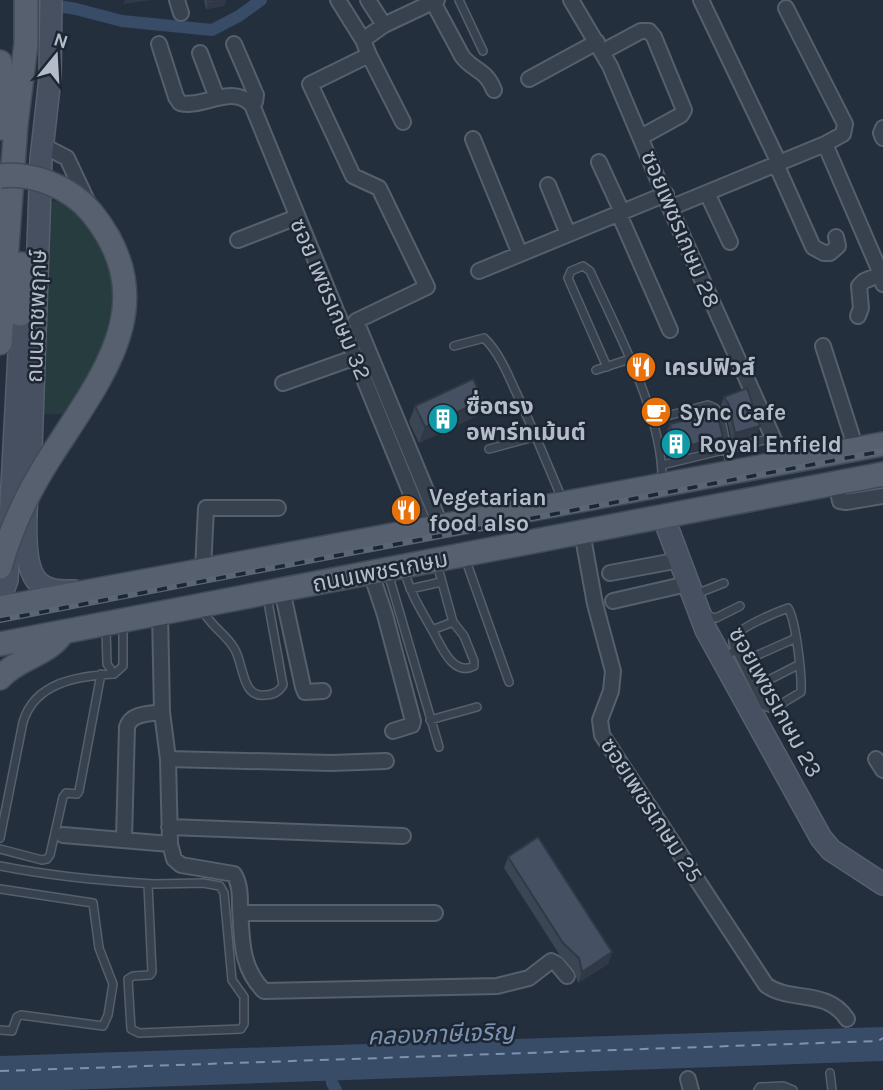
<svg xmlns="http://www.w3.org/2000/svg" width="883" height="1090" viewBox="0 0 883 1090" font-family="Karla,'Noto Sans Thai',sans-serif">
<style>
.green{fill:#263c3f}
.water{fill:#394c67}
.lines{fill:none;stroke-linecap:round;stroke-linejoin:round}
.canal{stroke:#394c67;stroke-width:12}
.ferry{stroke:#7c92b1;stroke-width:2;stroke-dasharray:9 7;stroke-linecap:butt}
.lane-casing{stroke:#565f6c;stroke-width:10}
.street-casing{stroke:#565f6c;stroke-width:18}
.secondary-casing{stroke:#565f6c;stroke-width:24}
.primary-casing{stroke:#414a57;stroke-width:26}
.lane{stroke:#38414e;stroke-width:7}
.street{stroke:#38414e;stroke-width:14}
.secondary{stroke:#465061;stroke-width:21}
.primary{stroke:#56606e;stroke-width:23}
.rail-casing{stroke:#5a6575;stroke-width:6}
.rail{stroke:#1d2633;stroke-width:3.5;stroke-dasharray:10;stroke-linecap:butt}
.primary-bridge-casing{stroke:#414a57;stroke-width:26;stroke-linecap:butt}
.primary-bridge{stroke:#56606e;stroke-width:23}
.wall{fill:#3b4654}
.shaded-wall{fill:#303945}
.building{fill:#455162;stroke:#303945;stroke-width:2}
.labels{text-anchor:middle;stroke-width:5;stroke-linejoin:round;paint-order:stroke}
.street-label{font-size:23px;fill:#b4bcc9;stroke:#1d2633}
.poi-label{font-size:23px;font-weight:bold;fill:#b4bcc9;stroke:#1d2633;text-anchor:start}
.water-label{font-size:24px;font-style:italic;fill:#7c92b1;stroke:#1d2633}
</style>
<rect width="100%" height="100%" fill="#242f3e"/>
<path class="green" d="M 51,201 L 98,206 L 113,290 L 104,356 L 68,414 L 42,414 Z"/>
<path class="water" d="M 883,1027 L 883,1061 L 66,1090 L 0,1090 L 0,1056 Z"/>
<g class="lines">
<path class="canal" d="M 23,0 L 76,9 L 122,21 L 212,30 L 239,16 L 261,0
M 330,1064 L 332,1083 L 336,1090"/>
<path class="ferry" d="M 0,1071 L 878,1041 L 883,1038"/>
<g class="lane-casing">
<path id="lane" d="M 459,0 L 483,51
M 454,346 L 484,338 C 498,351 507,372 515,390 C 532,426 547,464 563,501
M 607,367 L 568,278 L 571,271 L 583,266 L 590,271 C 617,331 663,415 662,480
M 596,370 L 630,359
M 652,420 L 708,405 L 715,408 L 720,415 L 731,468
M 489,449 L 537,436
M 662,465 L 773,438
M 465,558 L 509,682
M 404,570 C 411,594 418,605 430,626 C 439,640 451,678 474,666 L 474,661 L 464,636 L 453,622 L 437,564
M 388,573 L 439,747
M 410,589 L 441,582
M 696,594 L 724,583
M 202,609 C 210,626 225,633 234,648 C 244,663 241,698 265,695 C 273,695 279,692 283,685 L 267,596
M 707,613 L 709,616 L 716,618 L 740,606
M 106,628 L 107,664 L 114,674
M 432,630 L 453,622
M 722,658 L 736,650 C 734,645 732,644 733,639 C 737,628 777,612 788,608 C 796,620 802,676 801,692 L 773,709 L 764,706 L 736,650
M 742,662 L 796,638
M 755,687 L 798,665
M 430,720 L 477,707
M 0,838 L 23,722 C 35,682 78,676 114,674 L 123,666 L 123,625
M 0,849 L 42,860 L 47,859 L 50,855 L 63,797 L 66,793 L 77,794 L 79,791 L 101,674
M 0,866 C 50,876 102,881 154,884 L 203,883 L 220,886 L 224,893 L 232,980 L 244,997 L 244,1024 L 241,1029 L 139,1033 L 131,1029 L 128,979 L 133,976 L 150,975 L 152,972 L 148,884
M 0,889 L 93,903 L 99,948 L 113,984 L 108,1015 L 103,1026 L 21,1015 L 17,1017 L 12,1031 L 0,1030
M 830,1073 L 832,1090
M 758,1090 L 760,1087 L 783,1086 L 793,1090"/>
</g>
<g class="street-casing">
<path id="street" d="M 177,0 L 181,13
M 338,0 L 363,40
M 368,0 L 384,25
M 437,0 L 384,25 L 363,40 L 369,55 L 310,84 L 353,176 L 379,188 L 427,287 L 356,321 L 440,524
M 571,0 L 610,66 L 670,208 L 784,462
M 701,0 L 779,163
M 433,2 L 462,56 C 473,71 486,69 494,90
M 159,44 L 176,97 L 180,103 C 203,109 232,83 252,105 L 425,528
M 234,44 L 256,95 L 255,102 L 252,105
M 602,52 L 641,31 L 649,31 L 654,37 L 684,110 L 681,115 L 641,137
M 200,53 L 217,98
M 369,55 L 403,122
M 529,79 L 597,42
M 883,128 L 881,133 L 883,138
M 473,139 L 520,254
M 825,144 L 881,274 L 883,284
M 42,145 L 67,158 L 89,205
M 599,162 L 622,212
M 776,164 L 813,247 L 824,253 L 830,253 L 838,246 L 836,237
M 548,185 L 568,234
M 707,193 L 730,242
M 670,208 L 825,144 L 843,134 L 845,124 L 786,8
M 619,214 L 670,330
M 238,240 L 297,217
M 479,271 L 666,194
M 858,316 L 861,308 L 859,286 L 864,281 L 881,274
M 823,346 L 856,449
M 283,383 L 356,357
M 836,483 L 840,501 L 846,502 L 883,496
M 582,532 L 595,604 L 613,671 L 611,691 L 600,720 L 602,735 L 766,985 C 790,1003 827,988 847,1019
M 203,570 L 206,508 L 278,508
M 371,573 L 385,615 L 413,721 L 412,725 L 393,731
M 610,573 L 680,560
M 282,590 L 303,687 L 305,692 L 323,691
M 613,601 L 687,584
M 160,613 L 162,712 L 168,759 L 170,844 L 174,859 L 181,865 L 234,874 C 240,884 240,895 240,907 C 242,939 240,967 264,991 L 497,986 L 529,978 L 551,961 L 557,964 L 567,976
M 168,759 L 331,763 L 386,761
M 876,759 L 883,770
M 169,827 L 403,836
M 63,835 L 170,844
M 124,840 L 127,727 C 131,713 149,714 162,712
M 241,913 L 435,913
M 688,1079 L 691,1090"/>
</g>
<g class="secondary-casing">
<path id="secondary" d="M 51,0 L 50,78 L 41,159 L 31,451 C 28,479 18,563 38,582 C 48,592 61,591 75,591
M 663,516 L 706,630 L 821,838 L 831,850 L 883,884
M 0,599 L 7,580 L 22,296"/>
</g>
<g class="primary-casing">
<path id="primary" d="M 0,62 L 0,128
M 20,314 L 21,264
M 0,343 L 16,124 L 26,44 L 26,0
M 0,608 L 883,444
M 0,644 L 883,474
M 0,678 C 16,659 47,655 61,635"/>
</g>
<use href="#lane" class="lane"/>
<use href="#street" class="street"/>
<use href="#secondary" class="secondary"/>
<use href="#primary" class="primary"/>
<g class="rail-casing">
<path id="rail" d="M 0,620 L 883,451"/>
</g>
<use href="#rail" class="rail"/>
<g class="primary-bridge-casing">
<path id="primary-bridge" d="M 0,176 C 32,172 70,187 91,212 C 165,302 102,376 51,456 C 29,490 11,528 0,567"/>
</g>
<use href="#primary-bridge" class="primary-bridge"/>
</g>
<path class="wall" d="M 204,0 L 226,0 L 224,6 L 206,9 Z
M 724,397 L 757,434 L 732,442 L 726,414 L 721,405 Z
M 483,400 L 477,416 L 419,443 L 409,422 L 415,406 Z
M 670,424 L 720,445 L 671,456 L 667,431 Z
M 508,857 L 612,952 L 608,964 L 578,983 L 574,970 L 559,954 L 504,868 Z"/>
<path class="shaded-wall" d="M 125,0 L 152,0 L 123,4 Z
M 223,0 L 226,0 L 224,6 L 206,9 L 208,3 Z
M 483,400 L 477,416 L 419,443 L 425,427 Z
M 760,426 L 757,434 L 732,442 L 735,433 Z
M 723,437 L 720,445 L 671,456 L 674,449 Z
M 612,952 L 608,964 L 578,983 L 582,972 Z"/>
<path class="building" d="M 208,0 L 223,0 L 208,3 Z
M 473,379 L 483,400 L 425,427 L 415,406 Z
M 747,388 L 760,426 L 735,433 L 729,405 L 724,397 Z
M 717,413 L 723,437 L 674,449 L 670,424 Z
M 538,837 L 612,952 L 582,972 L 579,958 L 563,943 L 508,857 Z"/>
<defs>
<g id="restaurant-disc" transform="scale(1.575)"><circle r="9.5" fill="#e8710a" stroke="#1d2633"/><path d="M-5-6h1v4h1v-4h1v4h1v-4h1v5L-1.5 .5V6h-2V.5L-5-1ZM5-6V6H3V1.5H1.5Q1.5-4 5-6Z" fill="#fff"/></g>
<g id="cafe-disc" transform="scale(1.575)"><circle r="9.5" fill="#e8710a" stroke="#1d2633"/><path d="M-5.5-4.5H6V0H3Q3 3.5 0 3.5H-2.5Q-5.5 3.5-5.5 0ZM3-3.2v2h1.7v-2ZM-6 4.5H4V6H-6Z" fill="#fff"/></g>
<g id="building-disc" transform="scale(1.575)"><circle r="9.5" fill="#0f9aa8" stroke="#1d2633"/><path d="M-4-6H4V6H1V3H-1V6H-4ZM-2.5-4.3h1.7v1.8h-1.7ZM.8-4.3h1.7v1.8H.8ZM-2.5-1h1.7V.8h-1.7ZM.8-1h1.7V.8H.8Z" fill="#fff"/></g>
</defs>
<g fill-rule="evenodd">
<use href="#restaurant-disc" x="641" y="367"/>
<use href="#cafe-disc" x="656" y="412"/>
<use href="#building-disc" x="443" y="419"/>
<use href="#building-disc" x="676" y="444"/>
<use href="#restaurant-disc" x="406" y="510"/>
</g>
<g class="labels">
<g class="street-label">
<text transform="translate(681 229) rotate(67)" y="8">ซอยเพชรเกษม 28</text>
<text transform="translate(331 299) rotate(67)" y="8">ซอย เพชรเกษม 32</text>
<text transform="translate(36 316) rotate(-88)" y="8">ถนนราชพฤกษ์</text>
<text transform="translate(380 571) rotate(-11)" y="8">ถนนเพชรเกษม</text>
<text transform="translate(776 702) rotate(61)" y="8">ซอยเพชรเกษม 23</text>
<text transform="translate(652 810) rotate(57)" y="8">ซอยเพชรเกษม 25</text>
</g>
<g class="poi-label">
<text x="664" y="375">เครปฟิวส์</text>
<text x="466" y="414">ซื่อตรง<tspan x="466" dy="26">อพาร์ทเม้นต์</tspan></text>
<text x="679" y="420">Sync Cafe</text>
<text x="699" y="452">Royal Enfield</text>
<text x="429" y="505">Vegetarian<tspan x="429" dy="26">food also</tspan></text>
</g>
<g class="water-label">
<text transform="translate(441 1034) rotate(-2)" y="8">คลองภาษีเจริญ</text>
</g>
</g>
<g transform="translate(56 56) rotate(18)" stroke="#1d2633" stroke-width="5" paint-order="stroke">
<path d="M0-5L12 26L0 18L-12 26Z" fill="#b4bcc9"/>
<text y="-10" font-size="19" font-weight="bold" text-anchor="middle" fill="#b4bcc9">N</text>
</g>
</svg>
